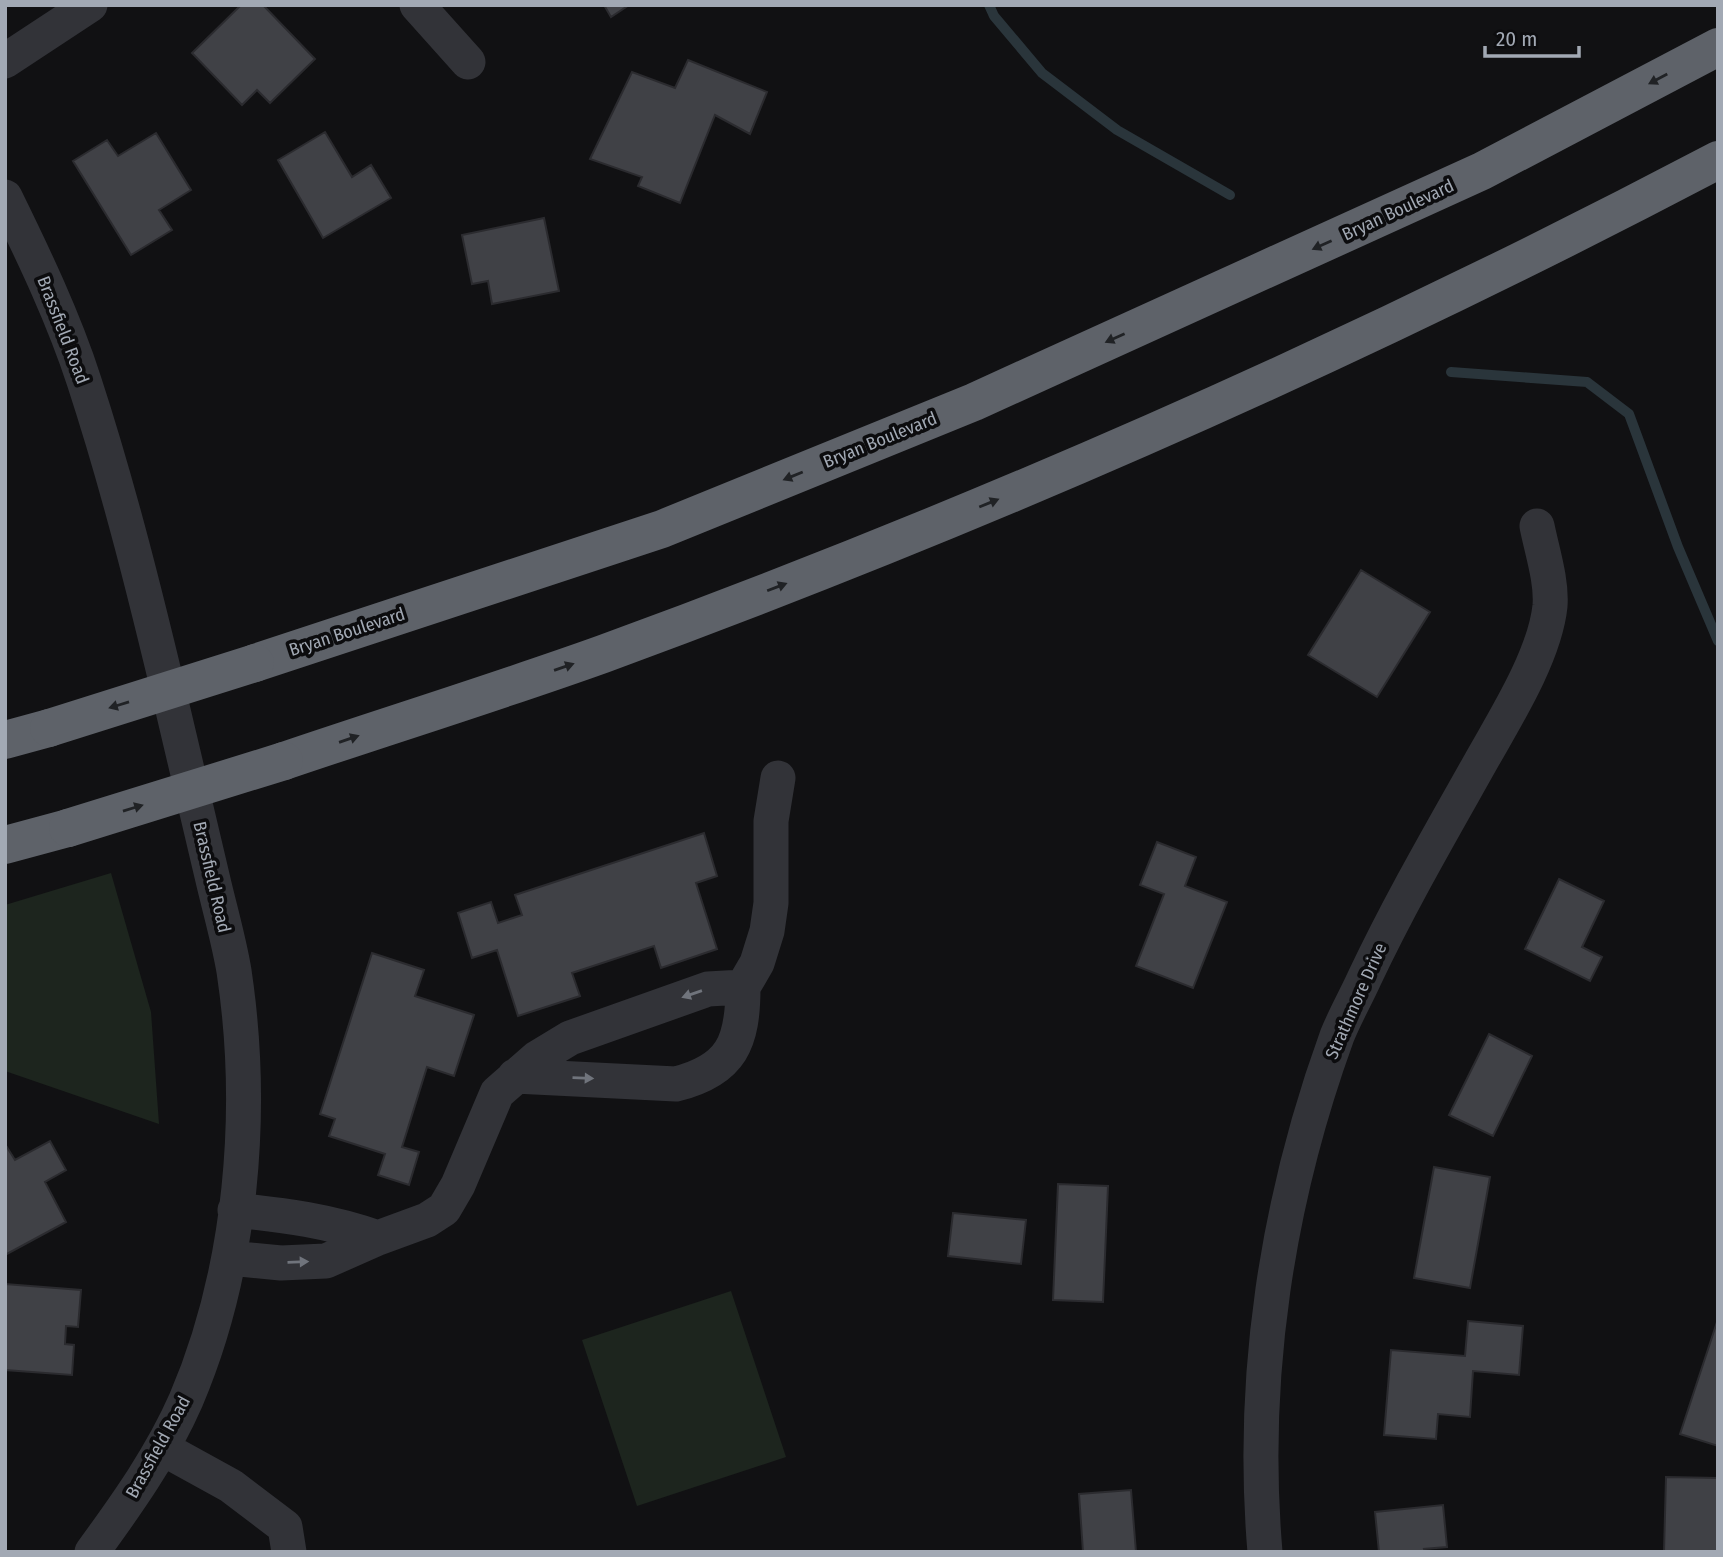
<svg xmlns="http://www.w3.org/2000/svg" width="1723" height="1557" viewBox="0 0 1723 1557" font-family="'Fira Sans Condensed',sans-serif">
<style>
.green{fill:#1d251e}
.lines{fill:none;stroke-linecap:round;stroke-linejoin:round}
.stream{stroke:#2a353b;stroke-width:10}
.building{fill:#404146;stroke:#2b2b2f;stroke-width:2}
.minor{stroke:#323338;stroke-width:35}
.highway{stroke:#5e6269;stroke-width:38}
.highway-bridge{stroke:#5e6269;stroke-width:38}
.oneway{fill:#202225}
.oneway2{fill:#70747c}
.labels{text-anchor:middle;stroke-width:7;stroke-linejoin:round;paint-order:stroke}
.street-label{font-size:18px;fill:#a2a9b4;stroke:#0c0c0e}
</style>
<rect width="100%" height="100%" fill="#111113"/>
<path class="green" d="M 111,873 L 151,1012 L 159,1124 L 5,1071 L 5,905 Z
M 731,1291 L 786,1457 L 637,1506 L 582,1340 Z"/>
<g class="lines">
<path class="stream" d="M 989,5 L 994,16 L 1042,73 L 1117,130 L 1230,195
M 1451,372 L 1587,382 L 1629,414 L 1678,547 L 1718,641"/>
</g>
<path class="building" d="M 241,5 L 263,5 L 315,59 L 270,103 L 257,90 L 242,105 L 192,53 Z
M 604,5 L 629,5 L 611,17 Z
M 688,60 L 767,92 L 750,134 L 715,115 L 680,203 L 638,186 L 642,177 L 590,159 L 632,72 L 675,88 Z
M 325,132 L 352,177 L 371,165 L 391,198 L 323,238 L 278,160 Z
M 156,133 L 191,190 L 159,210 L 172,230 L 131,255 L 73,161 L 107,140 L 118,156 Z
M 544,218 L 559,291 L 492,304 L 488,281 L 472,284 L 462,235 Z
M 1361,570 L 1430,612 L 1377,697 L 1308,655 Z
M 704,833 L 717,876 L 696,883 L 717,949 L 661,968 L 654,946 L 572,973 L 580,996 L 518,1016 L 497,950 L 472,958 L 458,913 L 491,902 L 498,923 L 522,915 L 515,895 Z
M 1157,842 L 1196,857 L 1185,886 L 1227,902 L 1193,988 L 1136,966 L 1164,894 L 1140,885 Z
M 1559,879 L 1604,901 L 1582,947 L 1602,957 L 1590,981 L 1525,949 Z
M 372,953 L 424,970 L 415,996 L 474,1015 L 454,1076 L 427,1067 L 402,1147 L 419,1152 L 409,1185 L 378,1175 L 385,1154 L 329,1136 L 335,1119 L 320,1114 Z
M 1489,1034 L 1532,1056 L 1493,1136 L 1449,1115 Z
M 50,1141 L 66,1170 L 45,1182 L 66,1222 L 5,1255 L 5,1144 L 15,1160 Z
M 1434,1167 L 1490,1177 L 1470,1288 L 1414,1278 Z
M 1058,1184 L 1108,1186 L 1103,1302 L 1053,1300 Z
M 953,1213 L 1026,1220 L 1021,1264 L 948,1256 Z
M 5,1284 L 81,1290 L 78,1327 L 66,1326 L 65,1344 L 74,1345 L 72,1375 L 5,1370 Z
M 1718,1319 L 1718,1446 L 1680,1434 Z
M 1468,1321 L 1523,1326 L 1519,1375 L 1473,1371 L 1470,1417 L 1438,1414 L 1436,1439 L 1384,1435 L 1391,1350 L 1465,1356 Z
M 1666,1477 L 1718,1478 L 1718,1552 L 1664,1552 Z
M 1131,1490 L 1136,1552 L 1083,1552 L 1079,1494 Z
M 1443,1505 L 1447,1547 L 1424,1549 L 1425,1552 L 1379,1552 L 1375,1512 Z"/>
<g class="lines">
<path class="minor" d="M 417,5 L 468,62
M 5,61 L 90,5
M 5,197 C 34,256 64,319 84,381 C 119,488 146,597 172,706 C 186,764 199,822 213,880 C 220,910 229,941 234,971 C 255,1111 242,1269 186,1400 C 162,1455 127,1504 92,1552
M 743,987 L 757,963 L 767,931 L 771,903 L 771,821 L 778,778
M 378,1238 L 427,1220 L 444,1209 L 458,1185 L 497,1093 L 537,1058 L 570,1038 L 708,989 L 743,987 C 743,1042 732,1070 676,1084 L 515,1076
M 230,1258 L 281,1263 L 326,1261 L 378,1238 C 330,1221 284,1215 235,1210
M 162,1448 L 231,1486 L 285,1527 L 289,1552
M 1265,1552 C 1250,1377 1277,1201 1337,1036 C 1345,1016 1356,997 1365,977 C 1401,901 1443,829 1484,756 C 1508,714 1545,654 1550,606 C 1552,581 1542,551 1537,526"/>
<path class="highway" d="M 255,663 L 662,529 L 974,402 L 1482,171 L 1718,47
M 5,740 L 49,728
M 284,761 C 390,725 497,692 603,654 C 985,514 1357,350 1718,160
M 5,845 L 68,828"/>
<path class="highway-bridge" d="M 49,728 L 255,663
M 68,828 L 284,761"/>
</g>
<defs><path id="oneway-solid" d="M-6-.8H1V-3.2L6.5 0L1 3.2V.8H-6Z" transform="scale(1.75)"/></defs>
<g class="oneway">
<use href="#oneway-solid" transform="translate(1658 79) rotate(152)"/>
<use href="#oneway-solid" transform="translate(1322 245) rotate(156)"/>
<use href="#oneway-solid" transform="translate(1115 338) rotate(156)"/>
<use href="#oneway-solid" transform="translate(793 476) rotate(158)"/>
<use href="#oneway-solid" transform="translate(989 503) rotate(-22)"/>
<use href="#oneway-solid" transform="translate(777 587) rotate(-21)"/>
<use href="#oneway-solid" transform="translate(564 667) rotate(-19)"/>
<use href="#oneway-solid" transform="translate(119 705) rotate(163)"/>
<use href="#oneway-solid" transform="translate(349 739) rotate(-19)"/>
<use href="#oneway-solid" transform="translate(133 808) rotate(-17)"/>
</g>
<g class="oneway2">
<use href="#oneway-solid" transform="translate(692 994) rotate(161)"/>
<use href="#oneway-solid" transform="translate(583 1078) rotate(2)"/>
<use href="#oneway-solid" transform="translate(298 1262) rotate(-2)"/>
</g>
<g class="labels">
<g class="street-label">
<text transform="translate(1398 210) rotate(-25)" y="6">Bryan Boulevard</text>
<text transform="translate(63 330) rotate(69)" y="6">Brassfield Road</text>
<text transform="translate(880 440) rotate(-22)" y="6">Bryan Boulevard</text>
<text transform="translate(347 632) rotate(-18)" y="6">Bryan Boulevard</text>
<text transform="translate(212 877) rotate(77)" y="6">Brassfield Road</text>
<text transform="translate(1356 1001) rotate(-66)" y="6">Strathmore Drive</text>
<text transform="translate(158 1447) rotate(-61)" y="6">Brassfield Road</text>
</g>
</g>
<rect width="1723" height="1557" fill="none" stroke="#a2a9b4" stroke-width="14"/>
<path d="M1485 46v10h94v-10" fill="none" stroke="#a2a9b4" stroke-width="3.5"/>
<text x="1496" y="46" font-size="21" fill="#a2a9b4" stroke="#0c0c0e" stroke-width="5" paint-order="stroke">20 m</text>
</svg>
